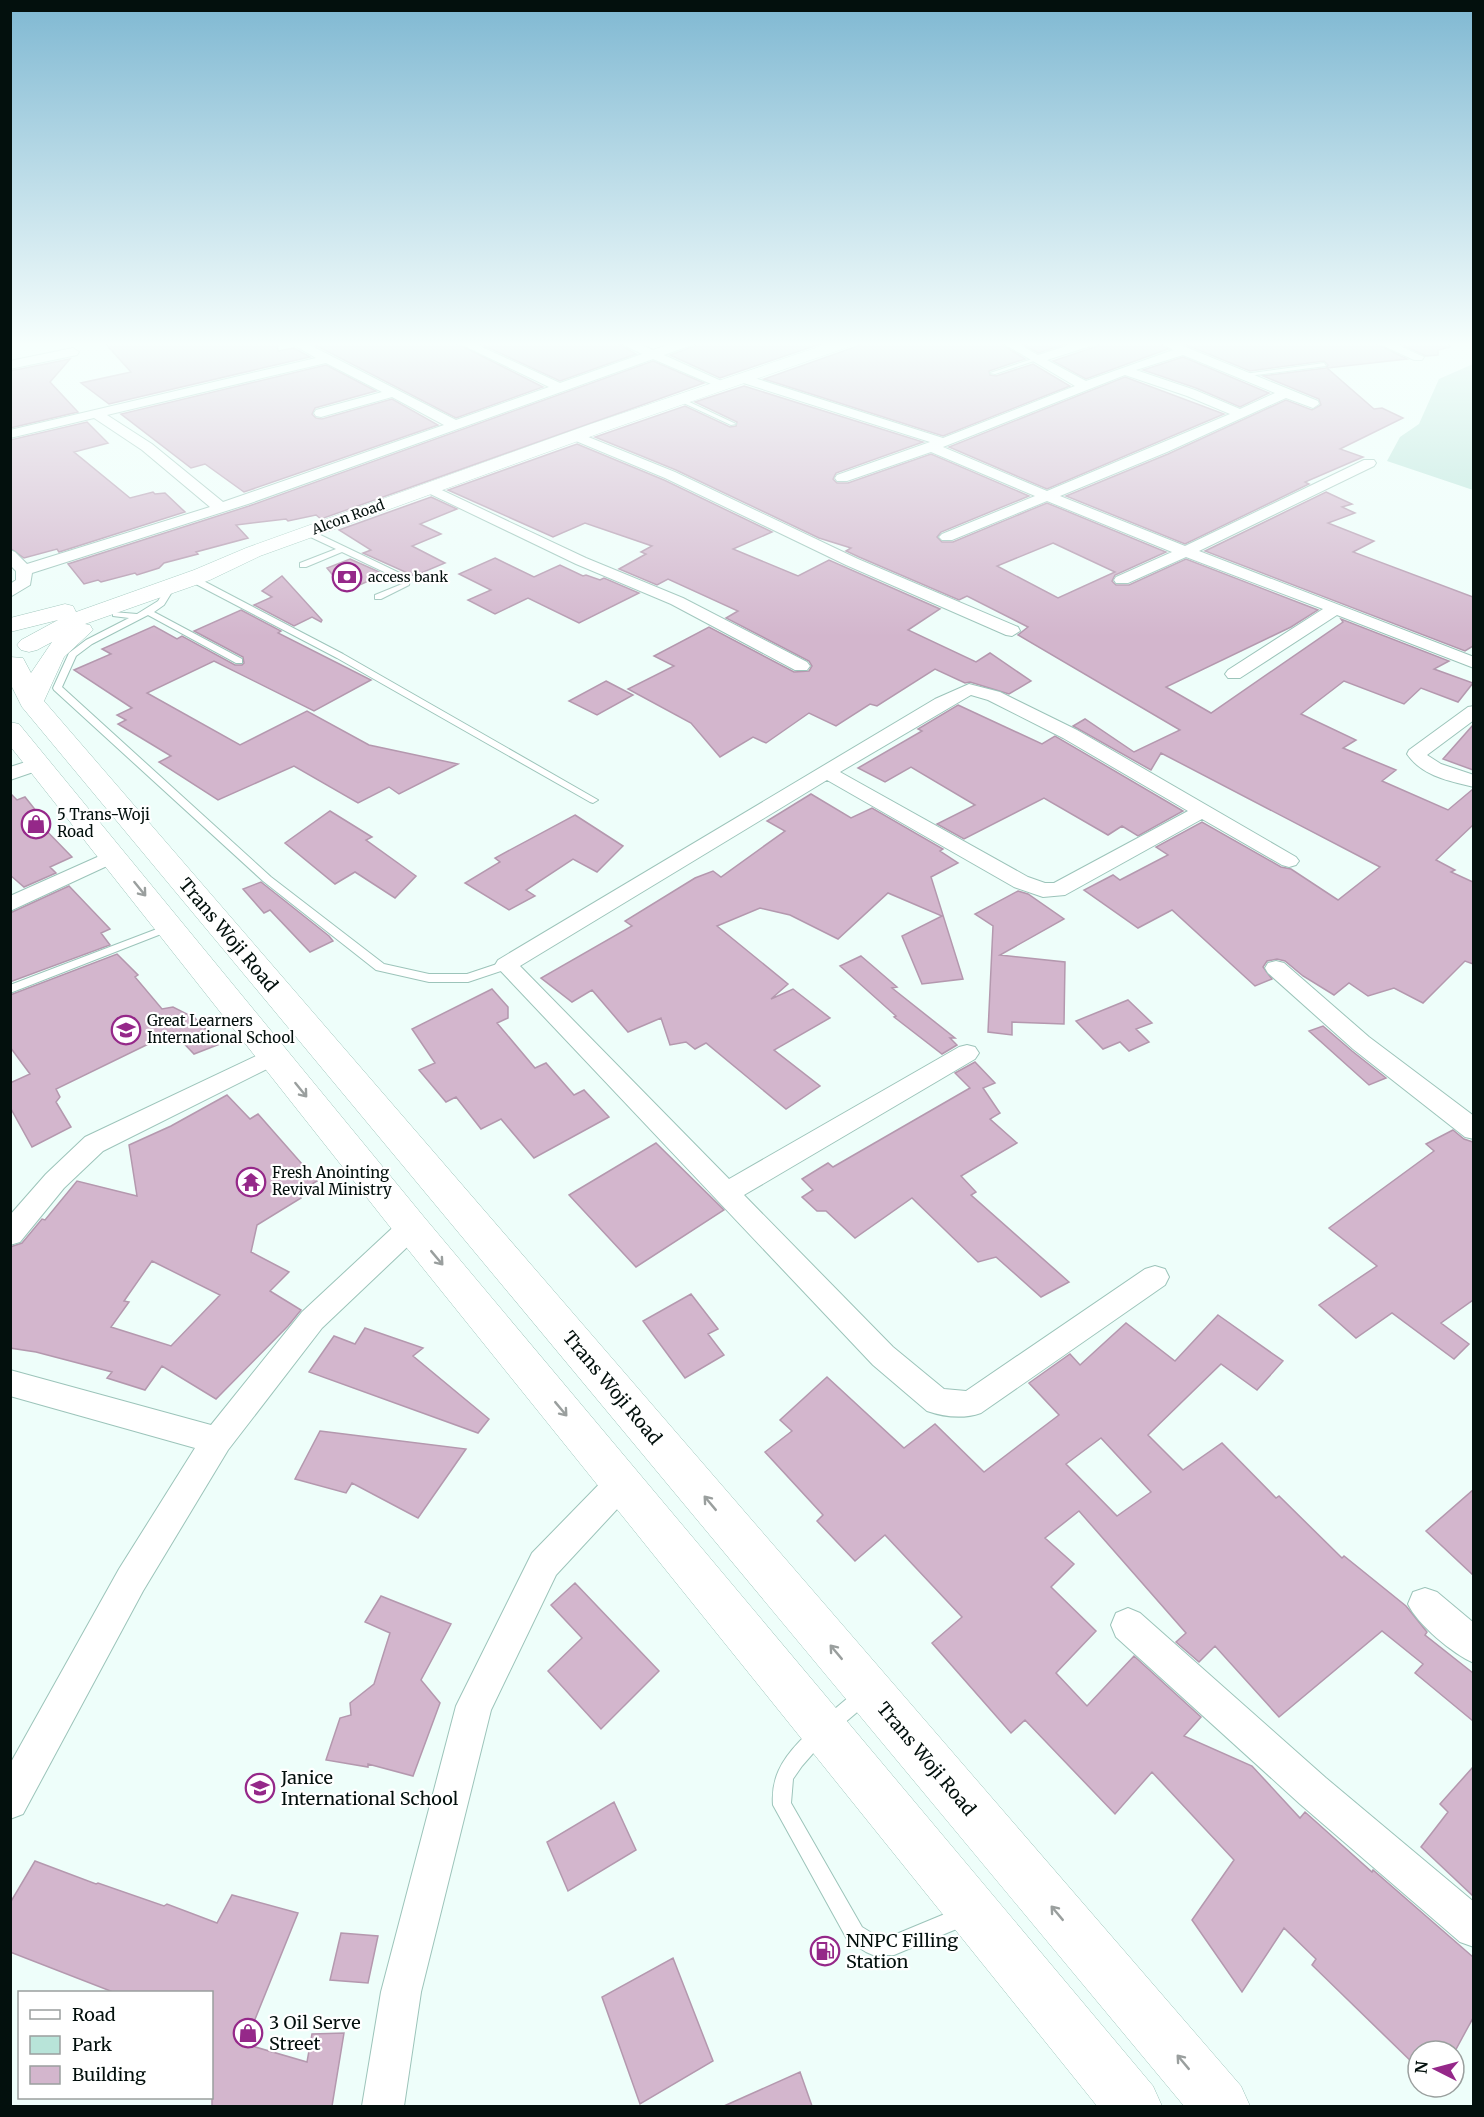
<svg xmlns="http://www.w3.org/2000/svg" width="1484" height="2117" viewBox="0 0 1484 2117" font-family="Merriweather,serif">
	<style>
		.green { fill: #b8e4d9 }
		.building { fill: #d3b6cd; stroke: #b498ae; stroke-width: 1.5; fill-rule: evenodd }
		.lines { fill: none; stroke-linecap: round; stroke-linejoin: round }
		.service-casing { stroke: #9cc4ba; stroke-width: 2 }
		.minor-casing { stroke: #9cc4ba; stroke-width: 2 }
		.secondary-casing { stroke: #9cc4ba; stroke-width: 1 }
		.service { fill: #fff; fill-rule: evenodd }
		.minor { fill: #fff; fill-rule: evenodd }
		.secondary { fill: #fff; fill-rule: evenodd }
		.oneway { stroke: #9a9f9e }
		.labels { text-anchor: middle; stroke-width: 4.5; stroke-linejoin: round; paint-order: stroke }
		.far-street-label { font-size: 14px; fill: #03100d; stroke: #fff }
		.far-poi-label { font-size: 14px; fill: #03100d; stroke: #fff; text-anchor: start }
		.poi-label { font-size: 15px; fill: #03100d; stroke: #fff; text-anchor: start }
		.near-street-label { font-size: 18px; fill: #03100d; stroke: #fff }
		.near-poi-label { font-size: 18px; fill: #03100d; stroke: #fff; text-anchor: start }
	</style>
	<rect width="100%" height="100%" fill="#eefefa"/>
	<!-- green -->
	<path class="green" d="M1473 364V490L1387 461 1400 437 1419 424 1439 379Z"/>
	<!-- building -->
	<path class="building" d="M103 341H277L278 351 294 348 310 357 109 404 81 383 131 372Z
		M333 341H452L543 387 456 418 313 344Z
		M474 341H614L636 354 560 381Z
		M698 341H829L720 378 670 355 695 346Z
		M861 341H997L1025 359 989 371 990 375 996 376 1033 364 1070 386 943 436 764 379 858 346Z
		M1017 341 1027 344 1043 341H1075L1038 353Z
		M1101 341H1165L1161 345 1168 349 1086 379 1053 361 1098 346Z
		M1177 341H1371L1407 359 1327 368 1374 409 1382 408 1403 418 1340 449 1363 457 1305 482 1309 484 1185 544 1066 496 1168 454 1286 400 1312 410 1321 405 1319 399 1263 376 1326 368 1328 365 1324 361 1250 371Z
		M1394 341H1449L1450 347 1438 350V355L1426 356Z
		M1183 357 1269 393 1240 407 1196 388 1143 370Z
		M70 359 50 382 78 412 10 428V371Z
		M653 361 704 383 321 519 316 515 288 521 286 519 236 525 248 538 196 552 198 554 164 563 159 568 137 575 135 573 101 582 98 580 84 584 68 564 249 506Z
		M326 365 376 391 315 408 312 414 316 418 322 419 392 399 438 425 244 492 205 464 191 468 121 414Z
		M1125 377 1224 414 1047 489 949 447Z
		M744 386 923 442 836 473 833 479 837 483H848L931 454 1029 496 941 532 937 537 942 542H953L1047 503 1166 552 1115 575 1112 581 1116 585H1129L1186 559 1318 610 1291 627 1166 687 1211 713 1343 622 1341 619 1449 661 1434 669 1473 683 1458 702 1421 688 1404 704 1344 681 1301 714 1356 740 1343 748 1396 770 1382 781 1448 810 1473 789V825L1436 860 1455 870 1451 872 1473 882V964L1465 961 1423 1003 1394 988 1368 996 1349 983 1334 995 1303 976 1285 961 1277 959 1267 961 1263 967 1272 979 1255 986 1172 910 1138 928 1084 890 1113 875 1120 880 1168 855 1156 847 1202 822 1281 867 1291 869 1338 900 1380 867 1161 753 1151 770 1073 726 1085 719 1134 752 1180 730 1018 635 1028 627 967 596 959 600 859 557 846 551 851 548 819 538 676 470 595 437 685 406 730 427 736 426 737 422 695 402ZM1053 543 1115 572 1058 598 997 566Z
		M87 422 108 443 74 452 130 498 153 492 155 494 165 493 185 512 59 552 57 549 24 558 10 548V440Z
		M577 444 664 480 772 532 733 549 798 576 829 560 940 609 908 630 976 662 990 653 1031 681 1009 694 970 682 965 683 935 669 877 706 870 704 836 726 809 713 766 743 753 737 720 757 691 723 628 689 674 666 654 656 709 627 794 672 809 671 812 666 809 661 726 618 738 611 668 579 657 585 619 569 646 554 641 552 652 546 585 523 553 537 448 490Z
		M1326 492 1352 504 1342 507 1355 513 1328 523 1374 541 1353 552 1473 597V646L1465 651 1205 551Z
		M431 497 457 509 420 524 441 534 412 546 445 563 414 576 363 553 371 550 339 530Z
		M495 558 534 577 560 565 583 576 586 575 600 580 604 578 639 593 579 623 528 598 495 614 468 600 491 590 459 574Z
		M350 559 384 574 346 591 327 568Z
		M282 576 322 620 321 622 312 617 294 626 254 605 272 597 262 591Z
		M241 610 281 631 278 633 371 680 314 711 214 661 147 693 240 745 307 711 369 745 458 764 399 794 389 787 358 803 294 766 218 800 159 762 171 756 118 724 126 720 117 715 132 708 74 670 111 654 102 649 154 626 177 639 182 636 235 665H242L244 663 243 657 194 631Z
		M606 681 633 695 597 715 569 701Z
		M958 705 1042 744 1055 736 1183 811 1138 836 1122 826 1108 835 1044 798 964 839 937 824 975 805 911 767 885 782 858 768 922 731 918 729Z
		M1473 725V770L1443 759Z
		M10 793 17 800 25 797 41 817 36 820 72 857 50 867 56 873 24 887 10 875Z
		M811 794 851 818 872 808 943 849 940 851 958 863 931 877 963 979 922 984 902 936 942 916 888 893 838 939 790 915 760 908 717 926 788 984 771 999 793 989 830 1018 774 1050 820 1086 786 1109 706 1043 695 1049 686 1042 670 1045 661 1018 628 1032 592 990 572 1002 541 978 632 926 625 921 695 878 713 871 721 877 785 831 767 821Z
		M330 811 372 837 366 840 416 876 395 898 355 872 335 884 285 843Z
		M575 815 623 846 597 872 573 859 526 890 535 896 509 910 465 883 500 862 495 858Z
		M261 882 329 936 333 941 310 952 270 910 264 913 243 889Z
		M69 886 110 929 101 933 110 945 10 982V913Z
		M1018 891 1028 894 1064 919 1000 955 1065 962 1064 1024 1012 1022V1035L988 1032 993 926 975 914Z
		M117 954 138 975 135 977 162 1009 173 1007 195 1018 220 1044 194 1054 173 1032 56 1089 60 1097 56 1102 71 1127 32 1147 10 1107V1083L30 1074 10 1047V995Z
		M861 956 897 987 892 988 955 1038H950L957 1045 942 1054 894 1017 896 1016 840 966Z
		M492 989 508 1007V1018L497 1023 535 1068 546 1063 574 1095 584 1090 609 1117 534 1158 501 1119 481 1129 456 1097 446 1102 419 1070 435 1063 412 1029Z
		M1128 1000 1152 1023 1136 1029 1149 1042 1129 1051 1120 1042 1103 1049 1076 1021Z
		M1323 1026 1352 1051 1386 1078 1369 1085 1309 1031Z
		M975 1062 995 1083 983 1088 1000 1113 990 1119 1017 1143 961 1176 976 1192 971 1195 1069 1282 1041 1297 996 1257 978 1262 912 1198 855 1238 826 1211H817L802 1197 813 1190 802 1179 828 1163 833 1167 970 1088 955 1073Z
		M227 1095 250 1119 258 1114 317 1181 297 1193 301 1198 257 1225 251 1252 289 1272 270 1291 301 1310 288 1326 216 1399 162 1366 145 1390 107 1378 112 1372 36 1352 10 1348V1247L22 1243 42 1219 45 1220 77 1181 137 1196 129 1145 171 1126ZM152 1261 220 1295 171 1346 111 1327 129 1302 124 1301Z
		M1453 1130 1464 1139 1473 1142V1300L1441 1323 1469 1344 1454 1359 1392 1313 1356 1338 1319 1305 1377 1266 1329 1228 1434 1151 1426 1144Z
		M656 1143 724 1210 636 1267 569 1195Z
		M691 1294 718 1329 708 1334 724 1355 685 1378 643 1321Z
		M1218 1315 1283 1361 1257 1390 1221 1364 1148 1435 1183 1470 1222 1443 1276 1498 1279 1496 1342 1558 1344 1556 1406 1606 1427 1632 1425 1635 1473 1673V1721L1415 1673 1423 1664 1382 1631 1279 1717 1215 1646 1199 1662 1176 1642 1186 1633 1079 1511 1045 1538 1074 1564 1051 1587 1096 1631 1056 1673 1087 1706 1134 1656 1201 1717 1184 1736 1252 1766 1300 1818 1305 1812 1372 1872 1373 1870 1473 1957V2018L1454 2053 1418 2051V2068L1312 1965 1316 1959 1284 1928 1242 1992 1192 1920 1234 1860 1152 1772 1115 1814 1025 1720 1011 1733 932 1643 962 1617 885 1535 855 1561 817 1521 823 1515 765 1452 792 1431 780 1420 827 1377 904 1448 935 1424 984 1472 1059 1415 1029 1383 1070 1354 1080 1365 1126 1323 1175 1361ZM1101 1438 1151 1492 1117 1516 1066 1464Z
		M365 1328 423 1348 413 1356 489 1419 478 1433 309 1372 334 1336 355 1344Z
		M320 1431 466 1449 418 1518 352 1483 346 1493 295 1479Z
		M1473 1490V1575L1426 1531Z
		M575 1583 659 1671 601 1729 548 1671 582 1638 551 1605Z
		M381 1596 451 1624 421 1680 440 1703 413 1776 368 1764V1767L326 1760 340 1718 351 1715 350 1703 374 1684 390 1633 365 1622Z
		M1473 1767V1896L1421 1847 1448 1812 1440 1804Z
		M614 1802 636 1850 568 1891 547 1842Z
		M35 1861 96 1884 98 1883 164 1906 167 1904 217 1923 232 1895 298 1913 245 2044 307 2062 312 2034 344 2033 332 2106H212V1992H113L10 1952V1903Z
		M341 1933 378 1936 368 1983 330 1980Z
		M673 1958 713 2061 640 2104 602 1997Z
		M800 2072 812 2106H724Z"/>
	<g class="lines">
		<!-- service casing -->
		<g class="service-casing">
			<path id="service" d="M1035 358 1040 359 995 374 990 373Z
				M1324 363 1326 366 1240 377 1237 375Z
				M677 398H681L736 424 731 425 677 400Z
				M304 530H310L410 578 409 585 381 599H375V595L402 584 403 581 342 552 306 567H300V563L336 549 304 534Z
				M190 577H196L343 654 598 800 593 803 590 802 337 658 190 581Z
				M168 585 175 587 164 605 154 612 242 659V663H236L148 615 92 644 76 656 62 687 271 877 384 964 429 974H467L506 961 512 965 510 968 468 982H429L376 970 263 881 54 690 53 688 69 653 86 640 129 618 113 616V612L137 614 158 601Z
				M170 924 175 927 174 929 10 993V985Z
				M862 1688 868 1691 871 1697 868 1703 836 1730 830 1733 824 1730 821 1724 824 1718 856 1691Z
				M817 1727 823 1730 826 1736 823 1742 802 1766 793 1779 791 1803 862 1927 875 1935H894L964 1906 971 1909 974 1916 971 1923 894 1955H873L866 1952 848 1941 773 1805C771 1779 781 1761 799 1742 805 1736 809 1730 817 1727Z"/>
		</g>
		<!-- minor casing -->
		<g class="minor-casing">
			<path id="minor" d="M287 341H302L456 420 549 387 454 341H469L560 383 642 354 616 341H632L653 350 679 341H696L694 344 664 355 728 384 726 387H718L653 359 248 504 32 573 30 585 10 597V584L16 580V571L10 565V550L15 552 27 564 210 507 142 450 94 418 10 438V430L316 358ZM326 363 382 392 316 410 314 413 316 416 321 417 392 397 444 425 223 502 152 444 107 415Z
				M999 341H1013L1038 355 1082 341H1099L1097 344 1047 360 1086 381 1173 350 1163 344 1171 341 1318 401 1319 404 1313 408 1286 398 1167 452 1060 496 1185 546 1364 460H1374L1376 463 1374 466 1199 551 1474 657V668L1337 615 1240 678H1228L1225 674 1228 670 1323 609 1186 557 1128 583H1116L1114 580 1116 577 1172 552 1047 501 952 540H942L939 537 942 534 1035 496 931 452 847 481H837L835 478 837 475 930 442 737 381 735 378 741 374 745 375 943 438 1075 386ZM1183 355 1275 393 1240 409 1195 390 1136 370ZM1125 375 1187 396 1230 414 1047 491 943 447Z
				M1373 341H1389L1424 357 1422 360H1414Z
				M73 348 79 352 77 355 10 369V361Z
				M576 432 675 472 858 559 1018 627 1020 631 1012 636 1006 635 846 565 665 478 571 439 569 436Z
				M429 484 586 558 683 598 807 662 810 666 807 670H795L671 604 576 564 424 491 422 488Z
				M969 684 1000 692 1077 730 1296 857 1299 861 1296 865 1289 867 1282 865 1202 819 1065 895 1043 897 1014 887 827 780 520 966 729 1179 959 1047 967 1045 975 1047 979 1053 975 1059 744 1195 893 1347 944 1389 966 1391 1145 1269 1155 1266 1165 1269 1169 1277 1165 1285 981 1413C964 1419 944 1417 927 1411L873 1365 495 965 498 960 935 699ZM971 695 988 700 1063 738 1188 811 1054 883H1045L1028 877 840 772Z
				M1474 706V720L1427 755 1441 764 1474 775V787C1449 781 1422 776 1407 754L1409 750 1468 707Z
				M38 758 45 760 47 764 45 768 10 780V767Z
				M113 850 120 852 123 856 120 860 10 911V896Z
				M1276 961 1284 963 1369 1037 1474 1116V1139L1465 1137 1353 1049 1268 973 1265 968 1268 963Z
				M273 1048 281 1050 285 1056 281 1062 103 1151 64 1188 20 1242 10 1245V1215L46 1174 85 1137Z
				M411 1216 420 1219 424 1227 420 1235 322 1328 228 1450 143 1591 23 1814 10 1819V1764L119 1569 195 1448 10 1396V1370L211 1425 302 1312 402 1219Z
				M622 1468 633 1472 638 1482 633 1492 556 1575 491 1710 421 1992 404 2106H362L381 1992 456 1706 532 1553 611 1472Z
				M1425 1588 1437 1592 1474 1623V1663C1453 1654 1417 1624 1408 1604L1413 1592Z
				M1128 1608 1140 1613 1326 1778 1474 1902V1947L1460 1942 1300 1804 1116 1637 1111 1625 1116 1613Z"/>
		</g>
		<!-- secondary casing -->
		<g class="secondary-casing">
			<path id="secondary" d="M836 341H859L857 344 603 432 260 556 210 580 85 624 90 625 93 630 64 657 44 701 1241 2086 1250 2106H1184L22 707 10 683V657L23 658 31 673 52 642 37 650 29 652 21 650 17 645 21 640 58 620 10 632V618L65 604 73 606 76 612 194 570 246 548 591 424Z
				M10 722 19 724 424 1217 1153 2086 1162 2106H1097L398 1237 10 746Z"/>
		</g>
		<!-- service -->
		<use href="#service" class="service"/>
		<!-- minor -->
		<use href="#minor" class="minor"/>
		<!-- secondary -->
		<use href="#secondary" class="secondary"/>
	</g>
	<!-- one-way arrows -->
	<defs><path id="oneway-shaft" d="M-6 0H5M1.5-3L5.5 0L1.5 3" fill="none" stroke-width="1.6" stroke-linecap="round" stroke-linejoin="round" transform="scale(1.5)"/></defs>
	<g class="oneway">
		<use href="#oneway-shaft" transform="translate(140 889) rotate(51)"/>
		<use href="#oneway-shaft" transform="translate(301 1090) rotate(51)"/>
		<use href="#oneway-shaft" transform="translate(437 1258) rotate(50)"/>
		<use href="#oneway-shaft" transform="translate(561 1409) rotate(50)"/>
		<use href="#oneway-shaft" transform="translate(710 1503) rotate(-130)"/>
		<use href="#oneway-shaft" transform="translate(836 1652) rotate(-130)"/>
		<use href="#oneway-shaft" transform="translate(1057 1913) rotate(-130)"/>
		<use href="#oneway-shaft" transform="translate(1183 2062) rotate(-130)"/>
	</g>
	<!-- sky -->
	<linearGradient id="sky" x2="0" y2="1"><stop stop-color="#7fb8d2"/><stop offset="0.54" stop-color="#f7fffd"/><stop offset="1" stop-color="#f7fffd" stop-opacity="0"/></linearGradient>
	<rect width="1484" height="637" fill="url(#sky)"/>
	<!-- icons -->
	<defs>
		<g id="bank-ring" transform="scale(1.5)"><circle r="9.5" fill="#fff" stroke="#952889" stroke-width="1.5"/><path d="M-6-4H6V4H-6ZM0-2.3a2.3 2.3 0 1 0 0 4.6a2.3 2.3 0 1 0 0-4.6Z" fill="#952889"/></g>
		<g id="shop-ring" transform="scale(1.5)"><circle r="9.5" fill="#fff" stroke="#952889" stroke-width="1.5"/><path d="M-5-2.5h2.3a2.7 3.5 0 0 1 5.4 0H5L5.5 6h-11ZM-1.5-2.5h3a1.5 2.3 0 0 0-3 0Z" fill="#952889"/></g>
		<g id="school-ring" transform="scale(1.5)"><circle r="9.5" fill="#fff" stroke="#952889" stroke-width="1.5"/><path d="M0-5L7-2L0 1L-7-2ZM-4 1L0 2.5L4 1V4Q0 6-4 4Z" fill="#952889"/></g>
		<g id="temple-ring" transform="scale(1.5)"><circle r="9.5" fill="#fff" stroke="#952889" stroke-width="1.5"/><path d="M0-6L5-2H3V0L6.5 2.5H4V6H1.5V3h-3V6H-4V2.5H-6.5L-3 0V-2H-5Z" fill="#952889"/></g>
		<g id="fuel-ring" transform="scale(1.5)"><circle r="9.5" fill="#fff" stroke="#952889" stroke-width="1.5"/><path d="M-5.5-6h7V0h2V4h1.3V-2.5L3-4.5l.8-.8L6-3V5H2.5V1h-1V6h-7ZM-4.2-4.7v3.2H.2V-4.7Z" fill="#952889"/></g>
	</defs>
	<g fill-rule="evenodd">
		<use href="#bank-ring" x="347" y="577"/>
		<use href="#shop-ring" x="36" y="824"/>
		<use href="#school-ring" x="126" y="1030"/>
		<use href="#temple-ring" x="251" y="1182"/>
		<use href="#school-ring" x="260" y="1788"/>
		<use href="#fuel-ring" x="825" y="1951"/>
		<use href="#shop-ring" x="248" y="2033"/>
	</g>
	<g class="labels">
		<!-- far-street labels -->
		<g class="far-street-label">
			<text transform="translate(348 517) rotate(-20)" y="5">Alcon Road</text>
		</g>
		<!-- far-poi labels -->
		<g class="far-poi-label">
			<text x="368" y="582">access bank</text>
		</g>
		<!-- poi labels -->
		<g class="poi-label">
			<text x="57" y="820">5 Trans-Woji<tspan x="57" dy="17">Road</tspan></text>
			<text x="147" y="1026">Great Learners<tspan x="147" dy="17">International School</tspan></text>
			<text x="272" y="1178">Fresh Anointing<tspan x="272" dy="17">Revival Ministry</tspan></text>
		</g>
		<!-- near-street labels -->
		<g class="near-street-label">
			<text transform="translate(228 935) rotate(50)" y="6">Trans Woji Road</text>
			<text transform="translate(612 1388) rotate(50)" y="6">Trans Woji Road</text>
			<text transform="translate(926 1759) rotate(50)" y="6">Trans Woji Road</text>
		</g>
		<!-- near-poi labels -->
		<g class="near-poi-label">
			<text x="281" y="1784">Janice<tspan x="281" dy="21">International School</tspan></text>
			<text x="846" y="1947">NNPC Filling<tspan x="846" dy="21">Station</tspan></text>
			<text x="269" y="2029">3 Oil Serve<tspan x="269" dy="21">Street</tspan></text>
		</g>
	</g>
	<!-- border -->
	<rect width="1484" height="2117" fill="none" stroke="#03100d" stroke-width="24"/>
	<!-- legend -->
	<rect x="18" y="1991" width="195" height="108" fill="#ffffff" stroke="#9a9f9e" stroke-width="1.5"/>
	<rect x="30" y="2010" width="30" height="9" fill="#ffffff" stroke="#9a9f9e" stroke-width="1.5"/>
	<text x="72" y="2021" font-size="18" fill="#03100d">Road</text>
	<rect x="30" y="2036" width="30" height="18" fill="#b8e4d9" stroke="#9a9f9e" stroke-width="1.5"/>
	<text x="72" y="2051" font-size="18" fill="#03100d">Park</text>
	<rect x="30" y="2066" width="30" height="18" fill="#d3b6cd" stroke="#9a9f9e" stroke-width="1.5"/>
	<text x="72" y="2081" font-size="18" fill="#03100d">Building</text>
	<!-- north arrow -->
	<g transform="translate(1436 2069) rotate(276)"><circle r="28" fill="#ffffff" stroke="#9a9f9e" stroke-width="1.5"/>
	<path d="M0-4.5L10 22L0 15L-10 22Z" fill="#952889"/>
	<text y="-9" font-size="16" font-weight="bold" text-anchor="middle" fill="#03100d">N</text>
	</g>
</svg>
